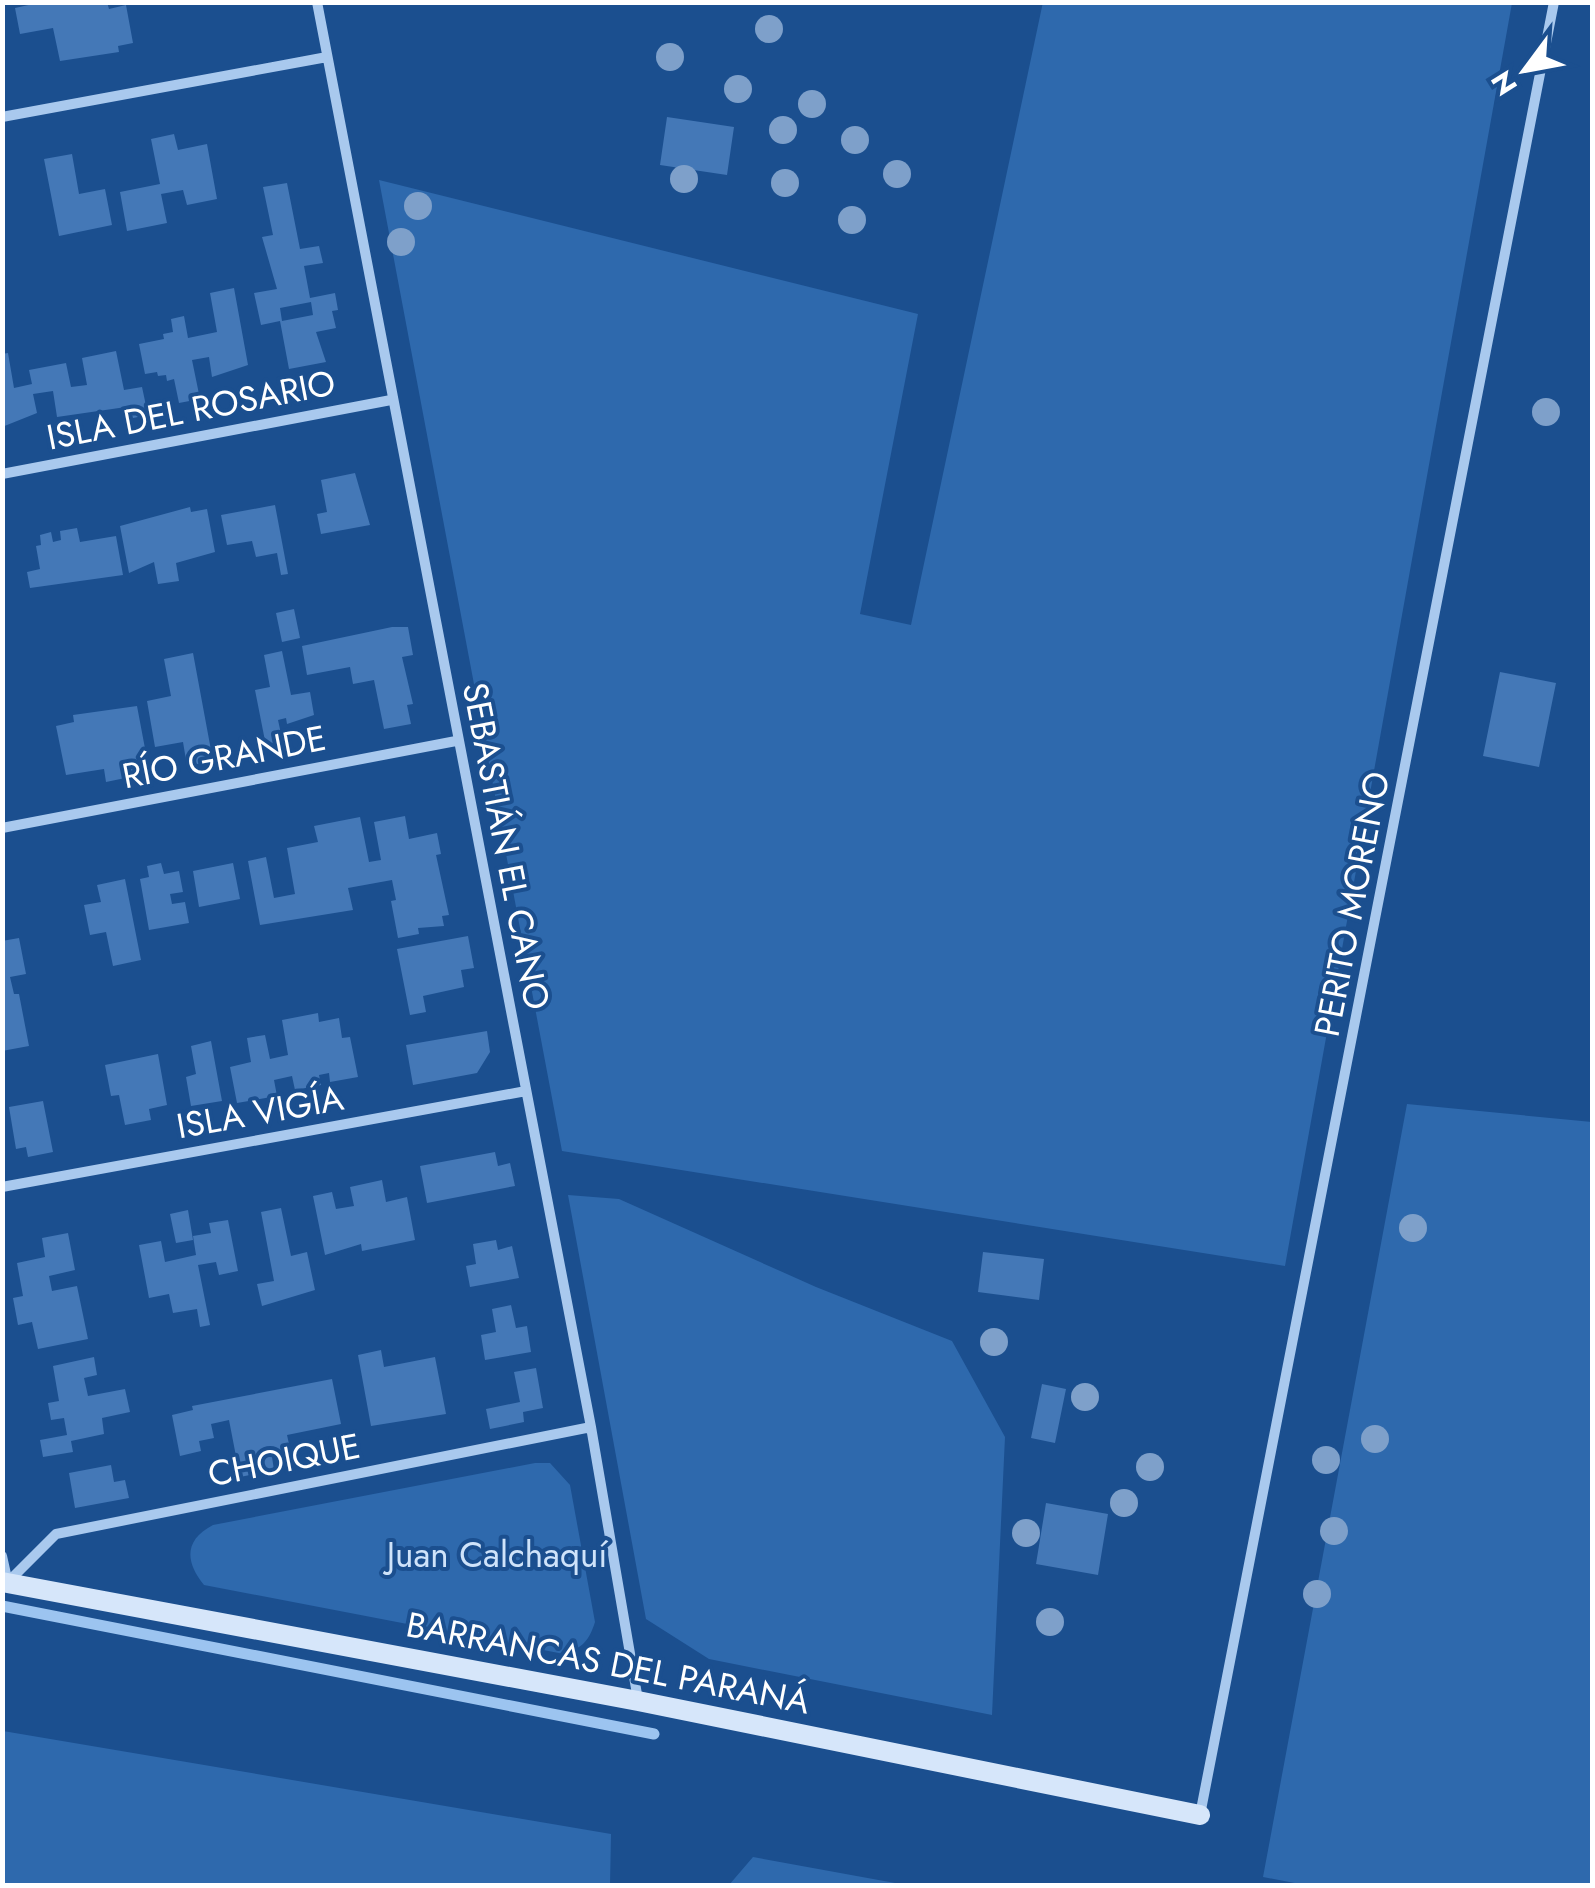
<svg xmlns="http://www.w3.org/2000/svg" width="1595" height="1888" viewBox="0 0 1595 1888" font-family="Jost,sans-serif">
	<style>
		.green { fill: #2e69ad }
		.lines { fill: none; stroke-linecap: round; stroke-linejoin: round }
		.stream { stroke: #9cc4f0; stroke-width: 11 }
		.building { fill: #4478b7; fill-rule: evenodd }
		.street { stroke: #a9c9ee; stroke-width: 10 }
		.secondary { stroke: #d6e6fa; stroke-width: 20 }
		.tree { fill: #7ea0ca }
		.labels { text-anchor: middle; stroke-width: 8; stroke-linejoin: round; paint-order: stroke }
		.street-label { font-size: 35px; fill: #fff; stroke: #1b4f8f }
		.park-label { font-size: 35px; fill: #cfe3fa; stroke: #1b4f8f }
	</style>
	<rect width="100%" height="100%" fill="#1b4f8f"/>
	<!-- green -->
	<path class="green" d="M1043 2 1512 3 1285 1266 562 1151 379 180 918 314 860 614 911 625Z
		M1407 1104 1592 1122V1885L1310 1886 1263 1877Z
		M568 1195 619 1199 816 1287 952 1341 1005 1437 992 1715 709 1659 646 1619Z
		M535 1463H550L570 1485 595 1622C589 1641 582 1648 564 1654L204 1585C185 1562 184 1540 213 1525Z
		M3 1731 611 1834 610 1885H3Z
		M753 1857 906 1885H729Z"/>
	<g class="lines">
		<!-- stream -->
		<path class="stream" d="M2 1606 654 1734"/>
	</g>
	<!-- building -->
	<path class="building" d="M42 2H107L109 9 126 5 133 43 118 46 119 52 60 61 53 28 20 34 15 8Z
		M667 117 734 127 727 175 660 165Z
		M174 134 178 150 207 144 217 199 187 205 183 190 161 194 167 223 127 231 120 192 160 184 151 139Z
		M72 154 79 194 105 189 112 225 59 236 44 159Z
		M287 183 300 249 319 246 323 263 304 266 310 298 335 293 338 310 332 311 336 328 316 332 326 362 289 369 280 321 261 325 254 293 277 289 262 237 273 235 263 187ZM311 302 313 315 282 321 280 308Z
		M234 288 248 365 212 377 209 357 192 360 200 399 179 403 174 379 167 381 166 375 158 376 157 372 145 374 139 344 164 339 163 334 173 332 171 319 184 316 188 338 217 332 210 293Z
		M116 351 124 390 142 387 148 415 128 419 126 407 57 417 53 391 33 394 37 413 2 427V354L8 353 14 388 32 384 29 370 66 363 71 387 87 385 82 358Z
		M355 473 370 525 321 534 317 514 327 512 321 480Z
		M275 505 288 574 281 575 277 553 256 557 252 541 227 545 221 515Z
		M190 507 191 512 207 509 215 552 176 563 179 581 158 584 154 562 129 573 120 526Z
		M77 528 80 542 116 536 123 575 30 588 27 572 40 569 36 546 41 545 40 535 51 532 53 542 61 540 60 531Z
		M294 609 300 638 282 642 276 613Z
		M392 627H408L413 655 402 657 413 704 407 705 411 724 384 729 374 680 353 684 350 667 307 675 302 646Z
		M282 651 291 695 310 692 314 715 287 724 286 718 278 720 284 748 267 751 255 690 270 687 264 655Z
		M193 653 213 761 187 766 183 742 155 747 147 701 171 696 164 659Z
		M1500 672 1556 683 1539 767 1483 756Z
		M137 706 147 759 133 762 135 776 106 782 104 769 66 775 56 726 74 722 73 715Z
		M405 816 409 839 437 833 441 854 436 855 449 915 442 916 444 926 418 928 419 934 398 938 391 901 396 900 392 880 348 888 353 910 260 925 248 861 266 857 274 898 295 894 287 848 318 842 314 826 360 817 369 862 381 860 374 822Z
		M161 863 164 874 179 871 183 892 170 894 172 904 185 902 189 923 149 930 140 879 149 877 147 866Z
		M233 863 240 899 199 907 193 871Z
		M125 879 141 960 113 966 106 932 90 935 84 905 101 902 97 885Z
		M468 936 474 968 461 970 464 987 423 996 426 1012 410 1015 397 949Z
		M19 938 26 974 10 977 14 994H19L29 1046 2 1051V941Z
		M318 1013 319 1022 339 1018 342 1038 350 1037 358 1077 330 1082 329 1073 319 1075 321 1085 295 1090 292 1076 274 1080 277 1096 237 1103 230 1067 251 1062 247 1038 265 1035 270 1059 288 1055 282 1020Z
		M487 1031 490 1052 477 1073 413 1085 406 1045Z
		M211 1041 222 1101 191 1106 186 1077 196 1074 191 1046Z
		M158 1054 167 1105 149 1109 151 1120 125 1125 119 1095 111 1096 105 1065Z
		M43 1101 53 1152 28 1157 26 1147 16 1149 9 1107Z
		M495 1152 498 1166 510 1163 515 1186 427 1203 420 1166Z
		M382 1180 386 1202 407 1197 415 1240 362 1251 361 1244 325 1255 313 1196 332 1192 336 1209 354 1206 350 1187Z
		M281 1208 291 1256 307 1252 315 1290 262 1306 257 1284 274 1281 261 1212Z
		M188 1210 193 1240 176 1243 170 1214Z
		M228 1220 238 1271 219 1275 216 1262 198 1265 210 1325 200 1327 197 1309 173 1313 169 1294 149 1298 139 1245 161 1241 165 1262 196 1255 193 1236 211 1233 209 1223Z
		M68 1233 75 1270 49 1276 52 1291 77 1286 88 1339 38 1349 32 1322 18 1325 13 1298 23 1296 17 1263 45 1257 42 1238Z
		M496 1240 498 1250 512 1246 519 1278 470 1287 466 1266 476 1264 473 1244Z
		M983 1252 1044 1259 1039 1300 978 1292Z
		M511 1305 516 1328 527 1326 531 1352 485 1360 481 1335 496 1332 492 1309Z
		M381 1350 384 1367 435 1357 446 1414 371 1426 358 1355Z
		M94 1357 97 1375 84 1378 88 1396 125 1389 130 1412 102 1418 104 1434 71 1441 73 1452 43 1457 40 1440 67 1435 64 1418 51 1420 48 1403 59 1401 53 1366Z
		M536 1368 543 1408 523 1412 524 1422 490 1429 486 1409 520 1402 514 1372Z
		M332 1379 341 1424 287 1435 291 1453 272 1457 274 1470 240 1477 229 1420 211 1424 214 1438 199 1441 201 1451 180 1456 172 1415 193 1410 192 1406Z
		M1042 1384 1066 1389 1055 1443 1031 1438Z
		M111 1465 114 1482 125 1480 129 1498 75 1508 69 1473Z
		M1046 1503 1108 1514 1098 1575 1036 1564Z"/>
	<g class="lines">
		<!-- street -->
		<path class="street" d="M317 2 591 1427 638 1700
			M2 117 327 57
			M2 474 391 400
			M2 828 456 741
			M2 1187 526 1091
			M2 1556 8 1583
			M8 1582 56 1534 591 1427
			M1200 1815 1554 2"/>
		<!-- secondary -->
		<path class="secondary" d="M2 1582 638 1701 1200 1815"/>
	</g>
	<!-- trees -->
	<g class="tree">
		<circle cx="769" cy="29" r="14"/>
		<circle cx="670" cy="57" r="14"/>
		<circle cx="738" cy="89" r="14"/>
		<circle cx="812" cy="104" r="14"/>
		<circle cx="783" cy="130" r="14"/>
		<circle cx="855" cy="140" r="14"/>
		<circle cx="897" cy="174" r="14"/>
		<circle cx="684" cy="179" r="14"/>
		<circle cx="785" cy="183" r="14"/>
		<circle cx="418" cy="206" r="14"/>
		<circle cx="852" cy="220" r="14"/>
		<circle cx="401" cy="242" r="14"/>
		<circle cx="1546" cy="412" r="14"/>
		<circle cx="1413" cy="1228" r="14"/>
		<circle cx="994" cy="1342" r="14"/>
		<circle cx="1085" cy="1397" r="14"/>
		<circle cx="1375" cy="1439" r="14"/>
		<circle cx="1326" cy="1460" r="14"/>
		<circle cx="1150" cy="1467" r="14"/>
		<circle cx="1124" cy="1503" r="14"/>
		<circle cx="1334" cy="1531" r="14"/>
		<circle cx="1026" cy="1533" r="14"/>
		<circle cx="1317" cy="1594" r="14"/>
		<circle cx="1050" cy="1622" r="14"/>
	</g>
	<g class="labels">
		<!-- street labels -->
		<g class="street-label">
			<text transform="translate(191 410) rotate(-11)" y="12">ISLA DEL ROSARIO</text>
			<text transform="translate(224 757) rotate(-11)" y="12">RÍO GRANDE</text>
			<text transform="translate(506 846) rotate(79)" y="12">SEBASTIÁN EL CANO</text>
			<text transform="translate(1352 904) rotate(-79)" y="12">PERITO MORENO</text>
			<text transform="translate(260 1112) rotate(-10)" y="12">ISLA VIGÍA</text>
			<text transform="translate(284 1460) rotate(-11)" y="12">CHOIQUE</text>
			<text transform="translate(608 1663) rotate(11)" y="12">BARRANCAS DEL PARANÁ</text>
		</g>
		<!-- park labels -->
		<g class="park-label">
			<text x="497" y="1567">Juan Calchaquí</text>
		</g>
	</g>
	<!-- border -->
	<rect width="1595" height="1888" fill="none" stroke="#ffffff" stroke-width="10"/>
	<!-- north arrow -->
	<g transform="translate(1525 70) rotate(238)" stroke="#1b4f8f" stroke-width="8" paint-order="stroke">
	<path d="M0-8L18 38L0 25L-18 38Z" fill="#ffffff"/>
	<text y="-15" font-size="28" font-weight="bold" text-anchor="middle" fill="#ffffff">N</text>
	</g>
</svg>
